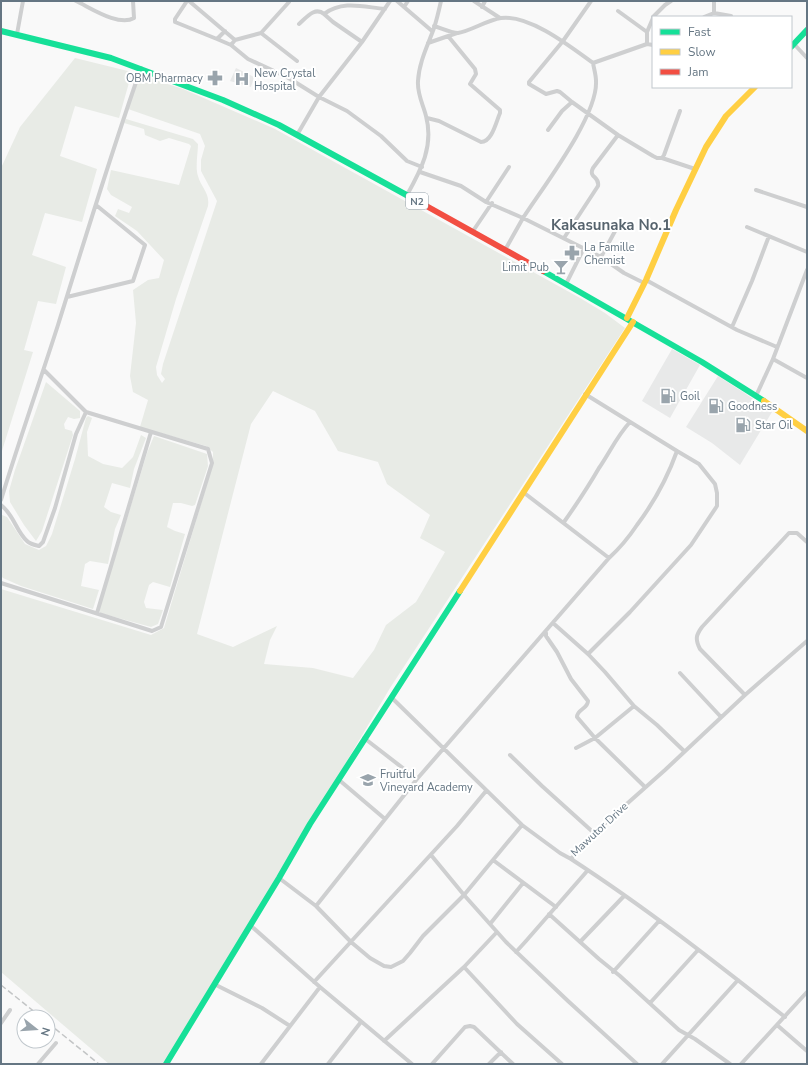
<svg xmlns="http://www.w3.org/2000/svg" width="808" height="1065" viewBox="0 0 808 1065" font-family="'Nunito Sans',sans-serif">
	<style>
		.built { fill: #e8e9e9 }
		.green { fill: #e8ebe6; fill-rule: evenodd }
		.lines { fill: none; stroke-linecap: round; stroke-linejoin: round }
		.street { stroke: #cecfd0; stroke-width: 4 }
		.fast { stroke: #16e098; stroke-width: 6 }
		.slow { stroke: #ffcf43; stroke-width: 6 }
		.jam { stroke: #f24e42; stroke-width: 6 }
		.rail { stroke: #c3c5c6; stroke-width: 1.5; stroke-dasharray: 6 3; stroke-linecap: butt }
		.labels { text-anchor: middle; stroke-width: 4; stroke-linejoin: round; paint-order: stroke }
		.shield { fill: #fff; stroke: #939fa8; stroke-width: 1 }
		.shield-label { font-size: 10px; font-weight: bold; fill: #657683 }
		.poi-label { font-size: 11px; fill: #657683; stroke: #fff; text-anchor: start }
		.street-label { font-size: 11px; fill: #657683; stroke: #fff }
		.district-label { font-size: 15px; font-weight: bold; fill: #57646e; stroke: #fff }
	</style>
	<rect width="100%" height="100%" fill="#f9f9f9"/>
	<!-- built -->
	<path class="built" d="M236 68 254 77 251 87 230 81Z
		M672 349 700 365 670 418 642 401Z
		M718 376 743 392 772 412 740 465 712 443 686 427Z"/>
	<!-- green -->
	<path class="green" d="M75 58 132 72 119 118 75 106 60 156 97 169 82 222 45 213 32 255 66 267 56 304 38 301 24 350 33 352 1 454V168L20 127Z
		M140 75 183 89 275 129 580 298 605 313 625 328 390 688 168 1064H109L1 972V589L151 635 164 628 213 464V452L206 446 140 427 148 400 133 392 130 376 136 323 133 290 148 280 159 278 164 260 137 231 115 216 118 209 129 213 132 207 111 195 107 189 111 170 179 185 191 146 189 144 169 138 160 141 145 135 144 129 124 123 126 119 193 139 198 144C198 153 195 168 198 176 201 188 210 192 208 206L176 299 156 367 157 375 162 383 165 379 161 374 163 364 217 201 201 171V160L205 146 200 134 128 109ZM273 391 315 411 338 451 378 462 387 484 430 515 420 538 445 552 416 602 386 625 374 650 353 678 313 668 264 664 270 640 277 626 233 647 197 634 251 424Z
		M46 382 80 411V418L74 419 68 417 64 424 65 429 72 431 73 435 42 531 36 541 24 525 10 502 9 491 15 470Z
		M88 416 92 418 87 432 88 456 103 464 122 468 133 457 141 435 146 438 134 469 130 488 112 483 104 507 111 512 121 515 115 529 108 564 90 561 85 564 81 586 99 590 93 609 21 586 3 578 1 576 2 515 7 517 25 544 39 550 46 546 52 534 75 459 86 418Z
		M154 436 207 454 208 466 195 505 192 506 181 503H173L167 527 175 531 185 534 170 587 153 582 149 585 144 602 146 608 163 610 158 624 151 627 100 613 99 610 147 453Z"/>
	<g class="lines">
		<!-- street -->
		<path class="street" d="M76 1C91 8 119 27 134 18L133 1
			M187 1 175 19V22L217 39 225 31
			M189 1 235 40 231 45 248 59 287 77 319 97 347 111 381 136 407 161 422 167
			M397 1 432 31
			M474 1 500 18
			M404 7 408 1
			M482 7 485 1
			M618 11 647 32
			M714 13 731 16
			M324 14 333 22 362 42
			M653 17 665 5 671 1
			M704 17 714 13V1
			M299 24C306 18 315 6 324 14 343 0 363 7 385 9
			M434 26C441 28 451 33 458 33 471 31 487 20 501 18 529 14 571 47 593 63L647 44 653 45
			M261 33 289 2
			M17 34 23 1
			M217 39 231 45
			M235 40 261 33 297 61
			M428 43 457 33
			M647 44V32L653 18
			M794 44 807 58
			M572 102 560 92 557 91 546 94 529 84V82L563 41 591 1
			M427 118 439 121 481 142C492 142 496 122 500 113V110L470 84 476 74 475 69 448 36
			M548 130 562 111 572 102 618 135 653 156 657 158H662L664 155 680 111
			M297 135 319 97 362 42 390 1
			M662 158 695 169
			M420 172 461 186 486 202 523 218C543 187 598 116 596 81 596 75 594 69 593 63
			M756 190 807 207
			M407 195C421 170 434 146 426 116 423 104 417 94 418 81 419 62 428 45 434 28 437 19 439 10 441 1
			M486 202 509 167
			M747 227 807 252
			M473 231 492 203
			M564 238 598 186C600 176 588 178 593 168L618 135
			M505 250 523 218 601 257 620 222
			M601 257 624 273 644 283
			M646 280 737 330 777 347
			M566 284 584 248
			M67 297 133 281 145 245 96 205
			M732 327 752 281 769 236
			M773 359 807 378
			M585 394 677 451C667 479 655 501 637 525 629 537 620 548 609 558
			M756 396 773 359 807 270
			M1 500C19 441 39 384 58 325 85 239 111 153 141 68
			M1 505C14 515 16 531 27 541 30 544 35 545 39 546L43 542 55 508 76 434 86 412
			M564 522C576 505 588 487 599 468 610 452 617 436 630 422
			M1 583 152 631 161 627 212 463 208 449 86 412 44 370
			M97 613 151 432
			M553 623 588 654 605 672 634 706 657 725 684 751
			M546 633V636L557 652 571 679 588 701C588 709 577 709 577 717L595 738 645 787
			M588 654 630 612 691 545 717 506V493L715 484 699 464 677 451
			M680 673 721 717
			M745 695 700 649C695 639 696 635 702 627L789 533H797L807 542
			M392 698 522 825 560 853 571 859 594 833 665 770 745 695 807 641
			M364 738 417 779
			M576 748 595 738 634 706
			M510 755 542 786 594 833
			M338 779 385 819
			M431 855 464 895 506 942 568 1001 637 1064
			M571 859C645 907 715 962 785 1017
			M493 860 556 907
			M279 878 316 906 351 942 370 958 384 966 391 967 403 961 410 953 423 936 464 895 522 825
			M316 906 417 779 609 558 523 492
			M549 914 599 959 620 976 679 1030 695 1039 730 1064
			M490 924 523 883
			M250 925 320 987 412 1064
			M580 942 624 896
			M516 952 526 941 588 870
			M464 967 517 1024 562 1064
			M613 972 659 921
			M314 982 457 826 486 791
			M214 984 262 1008 290 1026
			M650 1003 698 950
			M1 1023 10 1010
			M777 1025 807 1051
			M384 1041 464 967 497 932
			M38 1064 56 1043
			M261 1064 320 987
			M328 1064 361 1022
			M432 1064 465 1027 470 1026 474 1027 513 1064
			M489 1064 501 1052
			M662 1064 738 980
			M741 1064 807 992"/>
		<!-- fast -->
		<path class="fast" d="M1 31 111 58 223 100 279 125 421 203
			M791 47 807 30
			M543 271 702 362 764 401
			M166 1064 279 878 310 824 460 591"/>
		<!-- slow -->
		<path class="slow" d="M627 318 646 280 676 210 706 147 726 116 755 87
			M764 401 807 431
			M460 591 633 322"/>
		<!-- jam -->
		<path class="jam" d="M421 203 543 271"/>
		<!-- rail -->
		<path class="rail" d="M1 985 41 1017
			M48 1023 99 1064"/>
	</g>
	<!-- icons -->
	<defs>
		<g id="pharmacy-bare" transform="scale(1.2)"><path d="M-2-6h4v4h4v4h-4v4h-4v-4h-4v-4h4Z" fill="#99a4ac" stroke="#fff" stroke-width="2.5" paint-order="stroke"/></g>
		<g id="hospital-bare" transform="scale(1.2)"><path d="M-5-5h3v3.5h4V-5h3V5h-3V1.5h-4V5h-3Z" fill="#99a4ac" stroke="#fff" stroke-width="2.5" paint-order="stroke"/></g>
		<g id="bar-bare" transform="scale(1.2)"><path d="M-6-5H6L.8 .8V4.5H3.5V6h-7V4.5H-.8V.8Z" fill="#99a4ac" stroke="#fff" stroke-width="2.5" paint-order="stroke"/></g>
		<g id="fuel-bare" transform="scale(1.2)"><path d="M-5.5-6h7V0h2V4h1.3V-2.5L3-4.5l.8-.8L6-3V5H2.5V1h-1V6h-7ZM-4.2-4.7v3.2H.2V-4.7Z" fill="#99a4ac" stroke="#fff" stroke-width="2.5" paint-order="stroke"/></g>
		<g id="school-bare" transform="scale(1.2)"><path d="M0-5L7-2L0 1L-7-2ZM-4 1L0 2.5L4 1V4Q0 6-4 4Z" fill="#99a4ac" stroke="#fff" stroke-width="2.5" paint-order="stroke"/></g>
	</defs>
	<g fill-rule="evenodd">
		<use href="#pharmacy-bare" x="215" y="78"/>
		<use href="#hospital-bare" x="242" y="79"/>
		<use href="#pharmacy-bare" x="572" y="253"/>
		<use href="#bar-bare" x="561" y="267"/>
		<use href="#fuel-bare" x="668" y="396"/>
		<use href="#fuel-bare" x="716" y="406"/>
		<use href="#fuel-bare" x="743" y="425"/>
		<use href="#school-bare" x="368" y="780"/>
	</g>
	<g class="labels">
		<!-- shield labels -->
		<rect class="shield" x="406" y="193" width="22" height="16" rx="3"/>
		<g class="shield-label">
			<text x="417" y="205">N2</text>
		</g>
		<!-- poi labels -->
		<g class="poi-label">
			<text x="254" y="77">New Crystal<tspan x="254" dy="13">Hospital</tspan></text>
			<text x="203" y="82" text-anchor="end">OBM Pharmacy</text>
			<text x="584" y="251">La Famille<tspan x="584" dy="13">Chemist</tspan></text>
			<text x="549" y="271" text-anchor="end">Limit Pub</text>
			<text x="680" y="400">Goil</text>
			<text x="728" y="410">Goodness</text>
			<text x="755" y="429">Star Oil</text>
			<text x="380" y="778">Fruitful<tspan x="380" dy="13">Vineyard Academy</tspan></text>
		</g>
		<!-- street labels -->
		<g class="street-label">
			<text transform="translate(599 829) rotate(-43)" y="4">Mawutor Drive</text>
		</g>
		<!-- district labels -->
		<g class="district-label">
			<text x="611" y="230">Kakasunaka No.1</text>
		</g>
	</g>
	<!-- border -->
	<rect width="808" height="1065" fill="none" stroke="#657683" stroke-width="4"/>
	<!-- legend -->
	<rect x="652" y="16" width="140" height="72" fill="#ffffff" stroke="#c1c8cd"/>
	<rect x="660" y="29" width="20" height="6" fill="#16e098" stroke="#c1c8cd"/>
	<text x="688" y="36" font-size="12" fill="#657683">Fast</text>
	<rect x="660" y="49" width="20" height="6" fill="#ffcf43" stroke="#c1c8cd"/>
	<text x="688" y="56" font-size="12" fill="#657683">Slow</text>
	<rect x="660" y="69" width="20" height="6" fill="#f24e42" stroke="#c1c8cd"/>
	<text x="688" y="76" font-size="12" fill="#657683">Jam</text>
	<!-- north arrow -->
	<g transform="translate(36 1029) rotate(107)"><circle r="19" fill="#ffffff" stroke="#c1c8cd"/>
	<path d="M0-3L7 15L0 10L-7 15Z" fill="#99a4ac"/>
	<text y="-6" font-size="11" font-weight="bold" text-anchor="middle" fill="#657683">N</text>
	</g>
</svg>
